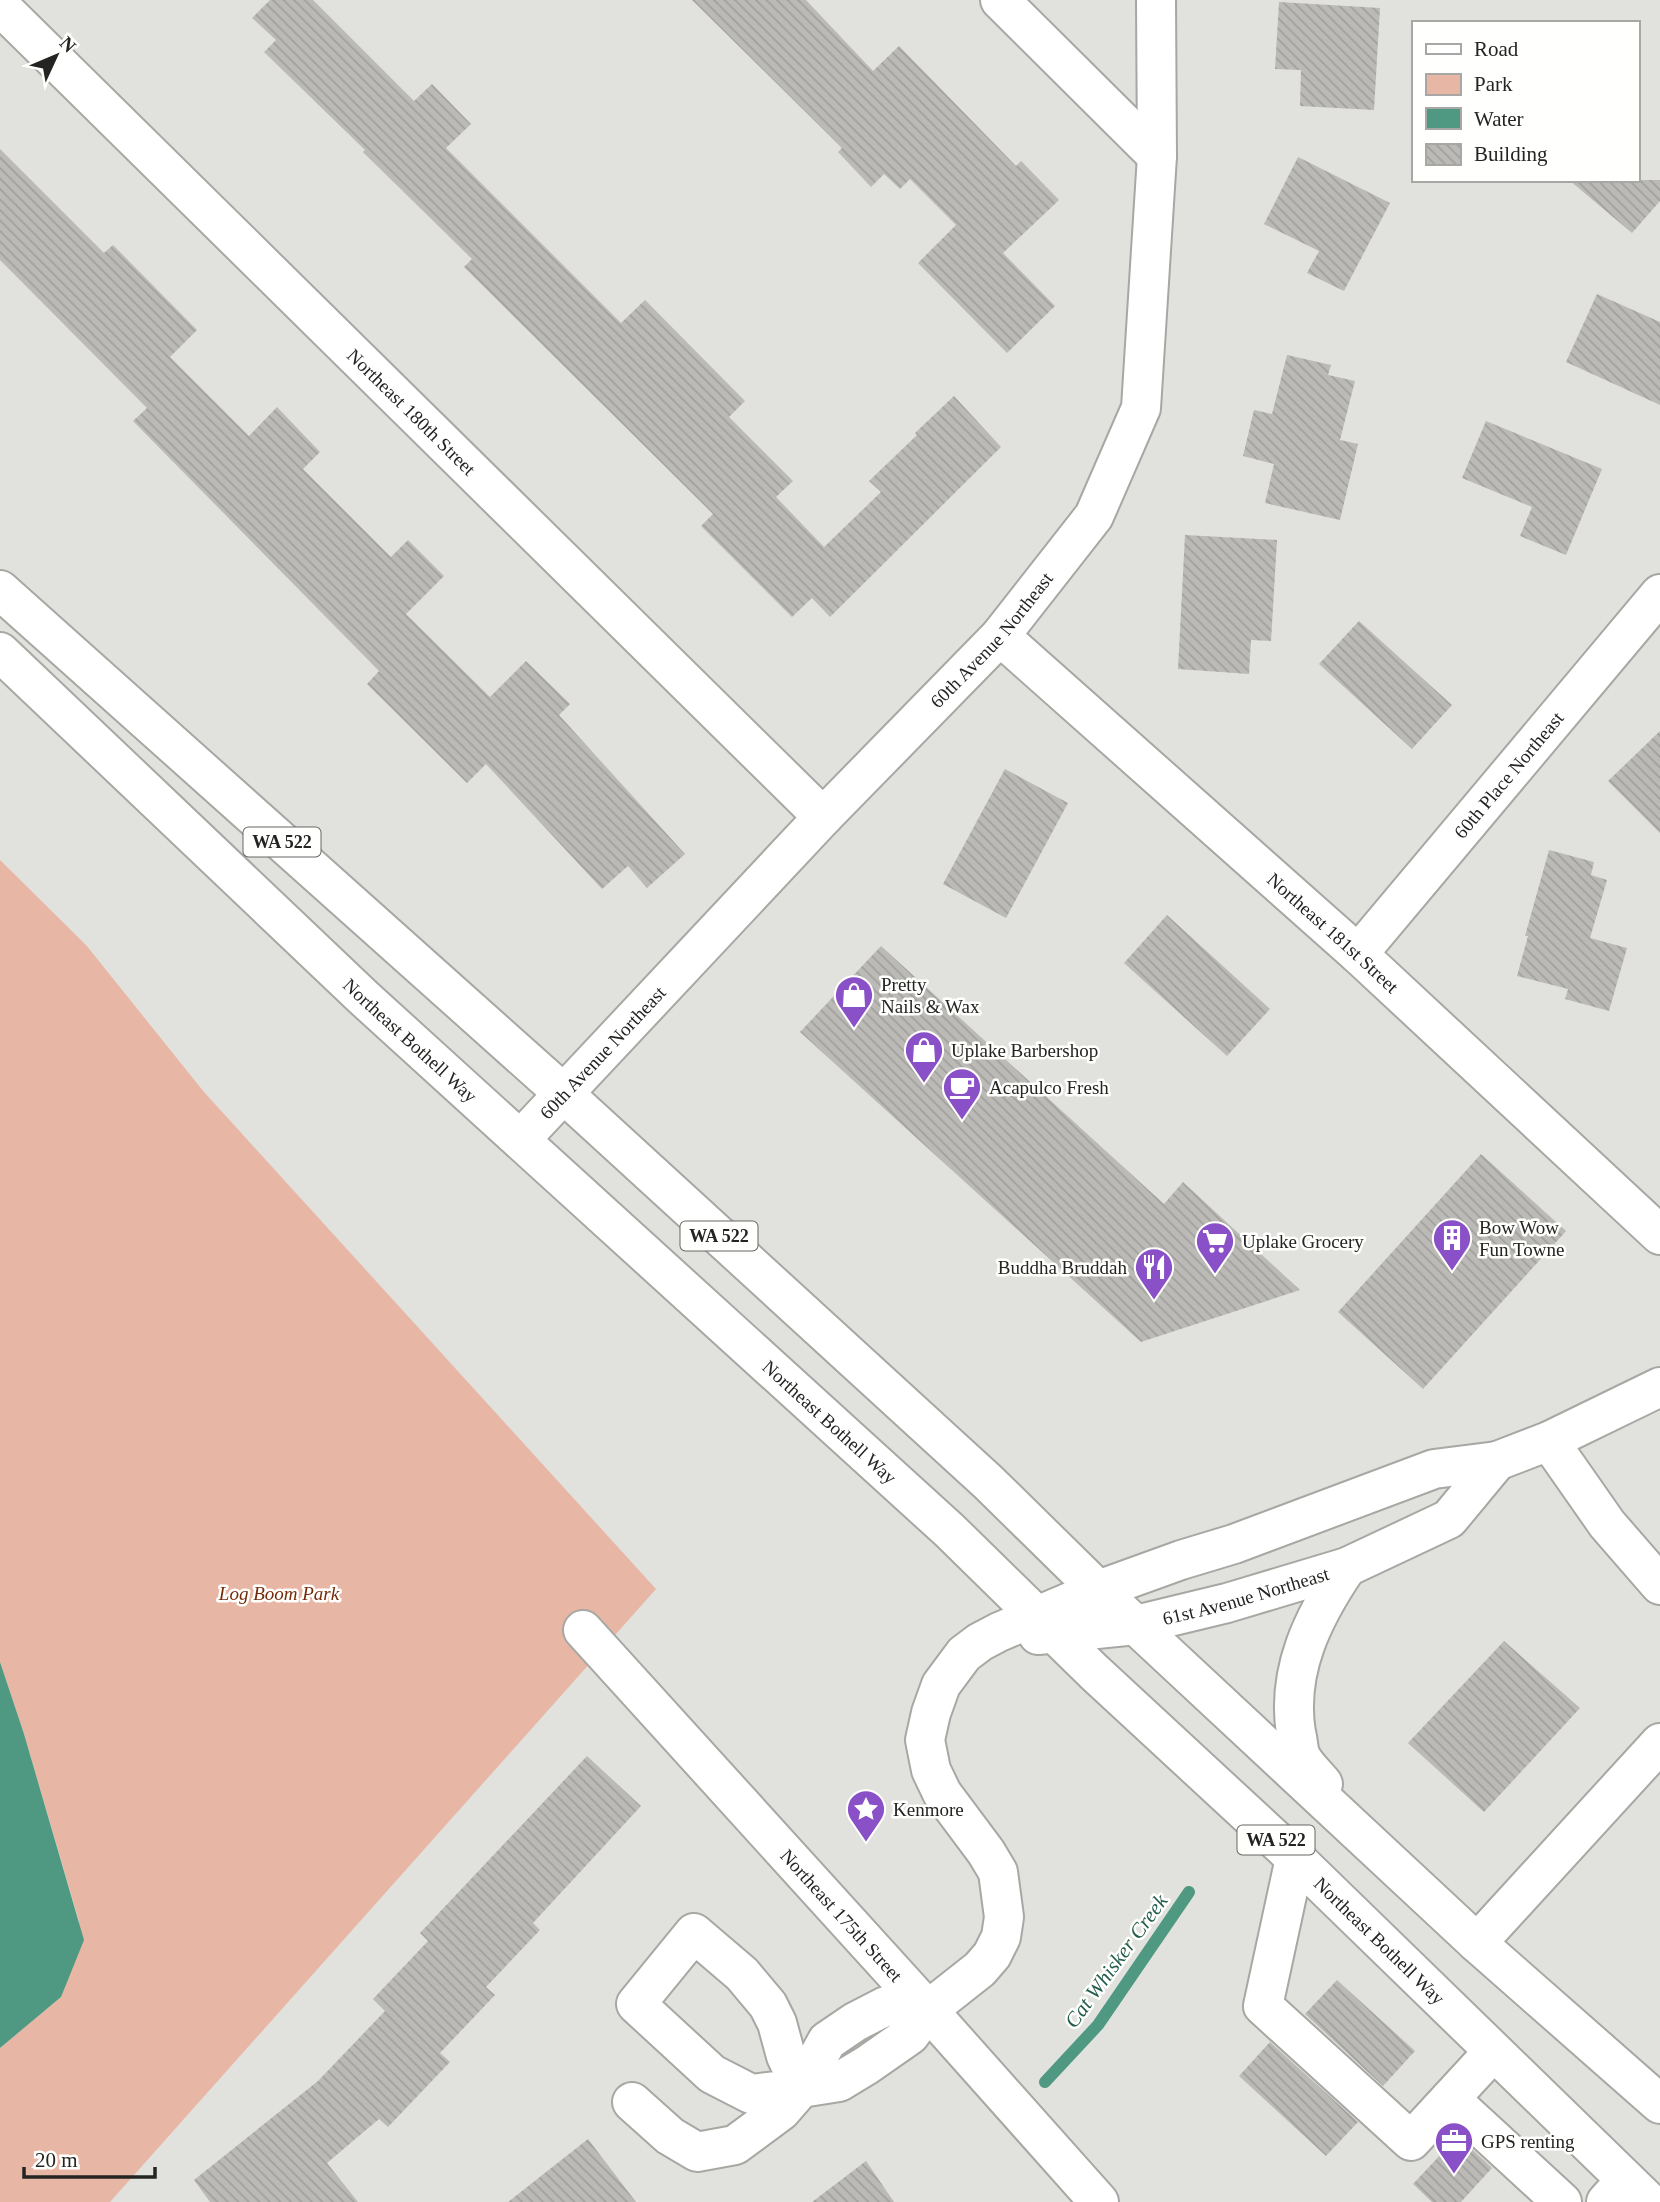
<svg xmlns="http://www.w3.org/2000/svg" width="1660" height="2202" viewBox="0 0 1660 2202" font-family="Georgia,serif">
	<style>
		.park { fill: #e8b6a4 }
		.water { fill: #4f9881 }
		.lines { fill: none; stroke-linecap: round; stroke-linejoin: round }
		.stream { stroke: #4f9881; stroke-width: 12 }
		.building { fill: url(#building-back-hatch) }
		.minor-casing { stroke: #a7a7a3; stroke-width: 42 }
		.major-casing { stroke: #a7a7a3; stroke-width: 42 }
		.minor { stroke: #fff; stroke-width: 38 }
		.major { stroke: #fff; stroke-width: 38 }
		.labels { text-anchor: middle; stroke-width: 5; stroke-linejoin: round; paint-order: stroke }
		.shield { fill: #fffffe; stroke: #666664; stroke-width: 2 }
		.shield-label { font-size: 18px; font-weight: bold; fill: #242422 }
		.street-label { font-size: 19px; fill: #242422; stroke: #fffffe }
		.poi-label { font-size: 19px; fill: #242422; stroke: #fffffe; text-anchor: start }
		.park-label { font-size: 19px; font-style: italic; fill: #752b0a; stroke: #fffffe }
		.water-label { font-size: 21px; font-style: italic; fill: #235d4c; stroke: #fffffe }
	</style>
	<defs>
		<pattern id="building-back-hatch" width="6" height="6" patternUnits="userSpaceOnUse" patternTransform="scale(1.75)"><rect width="6" height="6" fill="#bcbab6"/><path d="M-1 5l2 2M0 0l6 6M5-1l2 2" fill="none" stroke="#a1a09c"/></pattern>
	</defs>
	<rect width="100%" height="100%" fill="#e1e1dd"/>
	<!-- park -->
	<path class="park" d="M0 860 86 945 204 1092 656 1589 110 2202H0V2048L61 1997 79 1921 24 1734 0 1662Z"/>
	<!-- water -->
	<path class="water" d="M0 1662 24 1734 84 1940 61 1997 0 2048Z"/>
	<g class="lines">
		<!-- stream -->
		<path class="stream" d="M1045 2082 1098 2025 1189 1892"/>
	</g>
	<!-- building -->
	<path class="building" d="M270 0H313L414 101 432 84 471 124 446 148 621 323 645 300 745 401 729 417 793 481 776 497 824 547 881 492 869 481 917 435 915 433 954 396 1001 447 830 617 812 598 792 617 701 526 713 514 464 267 472 259 363 152 365 150 264 52 276 40 252 18Z
		M692 0H806L873 71 899 46 1016 166 1021 161 1059 200 1003 253 1055 306 1007 353 918 263 956 225 910 179 900 189 884 174 871 187 838 152 842 148Z
		M1279 2 1380 8 1374 110 1300 106 1301 70 1275 69Z
		M0 149 104 253 113 245 197 330 170 357 249 436 277 407 320 452 303 469 391 557 408 540 444 576 406 614 490 697 526 661 570 704 559 715 685 854 647 888 628 866 602 889 486 764 467 783 367 684 379 671 133 421 147 408 0 260Z
		M1298 157 1390 203 1344 291 1307 273 1319 251 1264 224Z
		M1569 180H1660V201L1632 233Z
		M1597 294 1660 322V405L1566 362Z
		M1287 355 1331 365 1328 375 1355 381 1340 440 1358 444 1340 520 1265 503 1274 464 1243 456 1254 410 1272 414Z
		M1486 421 1602 469 1566 555 1520 536 1532 507 1462 478Z
		M1185 535 1277 540 1271 641 1251 640 1249 674 1178 669Z
		M1359 621 1452 705 1412 749 1319 664Z
		M1660 731V833L1608 781Z
		M1005 769 1068 803 1006 918 943 884Z
		M1549 850 1594 862 1591 875 1607 880 1590 938 1627 948 1609 1011 1565 999 1568 989 1517 976 1528 936H1525Z
		M1167 915 1270 1009 1227 1056 1124 963Z
		M881 946 1164 1204 1183 1182 1300 1290 1141 1342 800 1032Z
		M1481 1154 1566 1231 1423 1389 1338 1312Z
		M1504 1641 1580 1708 1484 1812 1408 1743Z
		M587 1756 641 1806 533 1923 540 1930 486 1987 495 1995 440 2053 450 2062 388 2127 379 2119 327 2163 358 2202H210L194 2180 318 2081 385 2011 373 1999 428 1941 420 1933Z
		M1337 1980 1415 2051 1383 2086 1305 2014Z
		M1270 2042 1358 2122 1326 2156 1239 2076Z
		M1458 2136 1492 2168 1461 2202H1432L1413 2184Z
		M588 2139 636 2202H508Z
		M866 2161 894 2202H812Z"/>
	<g class="lines">
		<!-- minor casing -->
		<g class="minor-casing">
			<g id="minor">
				<path d="M1000 0 1157 156"/>
				<path id="s1" d="M0 6 823 817"/>
				<path id="s2" d="M1000 636 1358 954 1660 1235"/>
				<path id="s3" d="M1358 954 1660 594"/>
				<path id="s4" d="M521 1139 823 817 1000 636 1094 516 1141 408 1157 156 1156 0"/>
				<path d="M1549 1441 1607 1524 1660 1585"/>
				<path id="s5" d="M583 1630 928 2010 1099 2202"/>
				<path d="M1295 1858 1263 2006 1411 2141 1493 2052"/>
				<path d="M694 1933 742 1974 768 2005 777 2023 786 2056 801 2088 751 2094 712 2074 636 2004Z"/>
				<path d="M1477 1943 1660 1743"/>
				<path d="M886 2006 928 2010 910 2035 867 2065 839 2082 801 2088 827 2041 855 2022Z"/>
				<path d="M1450 2099 1562 2202"/>
				<path d="M632 2102 670 2136 697 2152 735 2145 781 2111 801 2088"/>
				<path d="M1606 2202 1626 2180"/>
			</g>
		</g>
		<!-- major casing -->
		<g class="major-casing">
			<g id="major">
				<path d="M0 590 564 1094 988 1482 1098 1590 1477 1943 1660 2104"/>
				<path id="s6" d="M0 652 364 998 949 1530 1094 1672 1295 1858 1649 2202"/>
				<path id="s7" d="M1038 1635 1136 1625 1227 1603 1347 1567 1449 1519 1497 1461"/>
				<path d="M1323 1784C1316 1775 1304 1765 1300 1754 1298 1748 1298 1739 1296 1733 1286 1671 1313 1617 1347 1567"/>
				<path d="M928 2010 980 1969 992 1955 1001 1937 1004 1917 998 1872 986 1852 942 1793 931 1770 925 1740 931 1713 941 1685 964 1654 980 1642 999 1632 1098 1590 1181 1560 1234 1544 1434 1469 1497 1461 1549 1441 1660 1387"/>
			</g>
		</g>
		<!-- minor -->
		<use href="#minor" class="minor"/>
		<!-- major -->
		<use href="#major" class="major"/>
	</g>
	<!-- icons -->
	<defs>
		<g id="shop-pin" transform="scale(2.0125)"><path d="M0 17L-7.5 6A9.5 9.5 0 1 1 7.5 6Z" fill="#8a50c7" stroke="#fffffe"/><path d="M-5-2.5h2.3a2.7 3.5 0 0 1 5.4 0H5L5.5 6h-11ZM-1.5-2.5h3a1.5 2.3 0 0 0-3 0Z" fill="#fff"/></g>
		<g id="cafe-pin" transform="scale(2.0125)"><path d="M0 17L-7.5 6A9.5 9.5 0 1 1 7.5 6Z" fill="#8a50c7" stroke="#fffffe"/><path d="M-5.5-4.5H6V0H3Q3 3.5 0 3.5H-2.5Q-5.5 3.5-5.5 0ZM3-3.2v2h1.7v-2ZM-6 4.5H4V6H-6Z" fill="#fff"/></g>
		<g id="building-pin" transform="scale(2.0125)"><path d="M0 17L-7.5 6A9.5 9.5 0 1 1 7.5 6Z" fill="#8a50c7" stroke="#fffffe"/><path d="M-4-6H4V6H1V3H-1V6H-4ZM-2.5-4.3h1.7v1.8h-1.7ZM.8-4.3h1.7v1.8H.8ZM-2.5-1h1.7V.8h-1.7ZM.8-1h1.7V.8H.8Z" fill="#fff"/></g>
		<g id="supermarket-pin" transform="scale(2.0125)"><path d="M0 17L-7.5 6A9.5 9.5 0 1 1 7.5 6Z" fill="#8a50c7" stroke="#fffffe"/><path d="M-6-5.5h2.5l.6 2H6L4.5 2H-2.5L-4.4-4H-6ZM-1.5 3.2a1.3 1.3 0 1 0 .1 0ZM3 3.2a1.3 1.3 0 1 0 .1 0Z" fill="#fff"/></g>
		<g id="restaurant-pin" transform="scale(2.0125)"><path d="M0 17L-7.5 6A9.5 9.5 0 1 1 7.5 6Z" fill="#8a50c7" stroke="#fffffe"/><path d="M-5-6h1v4h1v-4h1v4h1v-4h1v5L-1.5 .5V6h-2V.5L-5-1ZM5-6V6H3V1.5H1.5Q1.5-4 5-6Z" fill="#fff"/></g>
		<g id="sight-pin" transform="scale(2.0125)"><path d="M0 17L-7.5 6A9.5 9.5 0 1 1 7.5 6Z" fill="#8a50c7" stroke="#fffffe"/><path d="M0-6L1.8-2.2L6-1.7L2.9 1.2L3.7 5.4L0 3.3L-3.7 5.4L-2.9 1.2L-6-1.7L-1.8-2.2Z" fill="#fff"/></g>
		<g id="office-pin" transform="scale(2.0125)"><path d="M0 17L-7.5 6A9.5 9.5 0 1 1 7.5 6Z" fill="#8a50c7" stroke="#fffffe"/><path d="M-6-3h4V-5.5h4V-3h4V5H-6ZM-1-4.5V-3h2v-1.5ZM-6 0V1H6V0Z" fill="#fff"/></g>
	</defs>
	<g fill-rule="evenodd">
		<use href="#shop-pin" x="854" y="995"/>
		<use href="#shop-pin" x="924" y="1050"/>
		<use href="#cafe-pin" x="962" y="1087"/>
		<use href="#building-pin" x="1452" y="1238"/>
		<use href="#supermarket-pin" x="1215" y="1241"/>
		<use href="#restaurant-pin" x="1154" y="1267"/>
		<use href="#sight-pin" x="866" y="1809"/>
		<use href="#office-pin" x="1454" y="2141"/>
	</g>
	<g class="labels">
		<!-- shield labels -->
		<g class="shield">
			<rect x="243.5" y="827.5" width="77" height="29" rx="5"/>
			<rect x="680.5" y="1221.5" width="77" height="29" rx="5"/>
			<rect x="1237.5" y="1825.5" width="77" height="29" rx="5"/>
		</g>
		<g class="shield-label">
			<text x="282" y="848">WA 522</text>
			<text x="719" y="1242">WA 522</text>
			<text x="1276" y="1846">WA 522</text>
		</g>
		<!-- street labels -->
		<g class="street-label">
			<text dy="7" stroke="none"><textPath href="#s1" startOffset="578">Northeast 180th Street</textPath></text>
			<text dy="7" stroke="none"><textPath href="#s4" startOffset="686">60th Avenue Northeast</textPath></text>
			<text dy="7" stroke="none"><textPath href="#s3" startOffset="234">60th Place Northeast</textPath></text>
			<text dy="7" stroke="none"><textPath href="#s2" startOffset="446">Northeast 181st Street</textPath></text>
			<text dy="7" stroke="none"><textPath href="#s6" startOffset="565">Northeast Bothell Way</textPath></text>
			<text dy="7" stroke="none"><textPath href="#s4" startOffset="119">60th Avenue Northeast</textPath></text>
			<text dy="7" stroke="none"><textPath href="#s6" startOffset="1132">Northeast Bothell Way</textPath></text>
			<text dy="7" stroke="none"><textPath href="#s7" startOffset="212">61st Avenue Northeast</textPath></text>
			<text dy="7" stroke="none"><textPath href="#s5" startOffset="385">Northeast 175th Street</textPath></text>
			<text dy="7" stroke="none"><textPath href="#s6" startOffset="1888">Northeast Bothell Way</textPath></text>
		</g>
		<!-- poi labels -->
		<g class="poi-label">
			<text x="881" y="991">Pretty<tspan x="881" dy="22">Nails &amp; Wax</tspan></text>
			<text x="951" y="1057">Uplake Barbershop</text>
			<text x="989" y="1094">Acapulco Fresh</text>
			<text x="1479" y="1234">Bow Wow<tspan x="1479" dy="22">Fun Towne</tspan></text>
			<text x="1242" y="1248">Uplake Grocery</text>
			<text x="1127" y="1274" text-anchor="end">Buddha Bruddah</text>
			<text x="893" y="1816">Kenmore</text>
			<text x="1481" y="2148">GPS renting</text>
		</g>
		<!-- park labels -->
		<g class="park-label">
			<text x="279" y="1600">Log Boom Park</text>
		</g>
		<!-- water labels -->
		<g class="water-label">
			<text transform="translate(1116 1961) rotate(-54)" y="7">Cat Whisker Creek</text>
		</g>
	</g>
	<!-- legend -->
	<rect x="1412" y="21" width="228" height="161" fill="#fffffe" stroke="#a7a7a6" stroke-width="2"/>
	<rect x="1426" y="44" width="35" height="10" fill="#ffffff" stroke="#a7a7a6" stroke-width="2"/>
	<text x="1474" y="56" font-size="21" fill="#242422">Road</text>
	<rect x="1426" y="74" width="35" height="21" fill="#e8b6a4" stroke="#a7a7a6" stroke-width="2"/>
	<text x="1474" y="91" font-size="21" fill="#242422">Park</text>
	<rect x="1426" y="108" width="35" height="21" fill="#4f9881" stroke="#a7a7a6" stroke-width="2"/>
	<text x="1474" y="126" font-size="21" fill="#242422">Water</text>
	<rect x="1426" y="144" width="35" height="21" fill="url(#building-back-hatch)" stroke="#a7a7a6" stroke-width="2"/>
	<text x="1474" y="161" font-size="21" fill="#242422">Building</text>
	<!-- north arrow -->
	<g transform="translate(56 56) rotate(46)" stroke="#fffffe" stroke-width="5" paint-order="stroke">
	<path d="M0-5L12 26L0 18L-12 26Z" fill="#242422"/>
	<text y="-10" font-size="19" font-weight="bold" text-anchor="middle" fill="#242422">N</text>
	</g>
	<!-- scale -->
	<path d="M24 2167v10h131v-10" fill="none" stroke="#242422" stroke-width="3.5"/>
	<text x="35" y="2167" font-size="21" fill="#242422" stroke="#fffffe" stroke-width="5" paint-order="stroke">20 m</text>
</svg>
